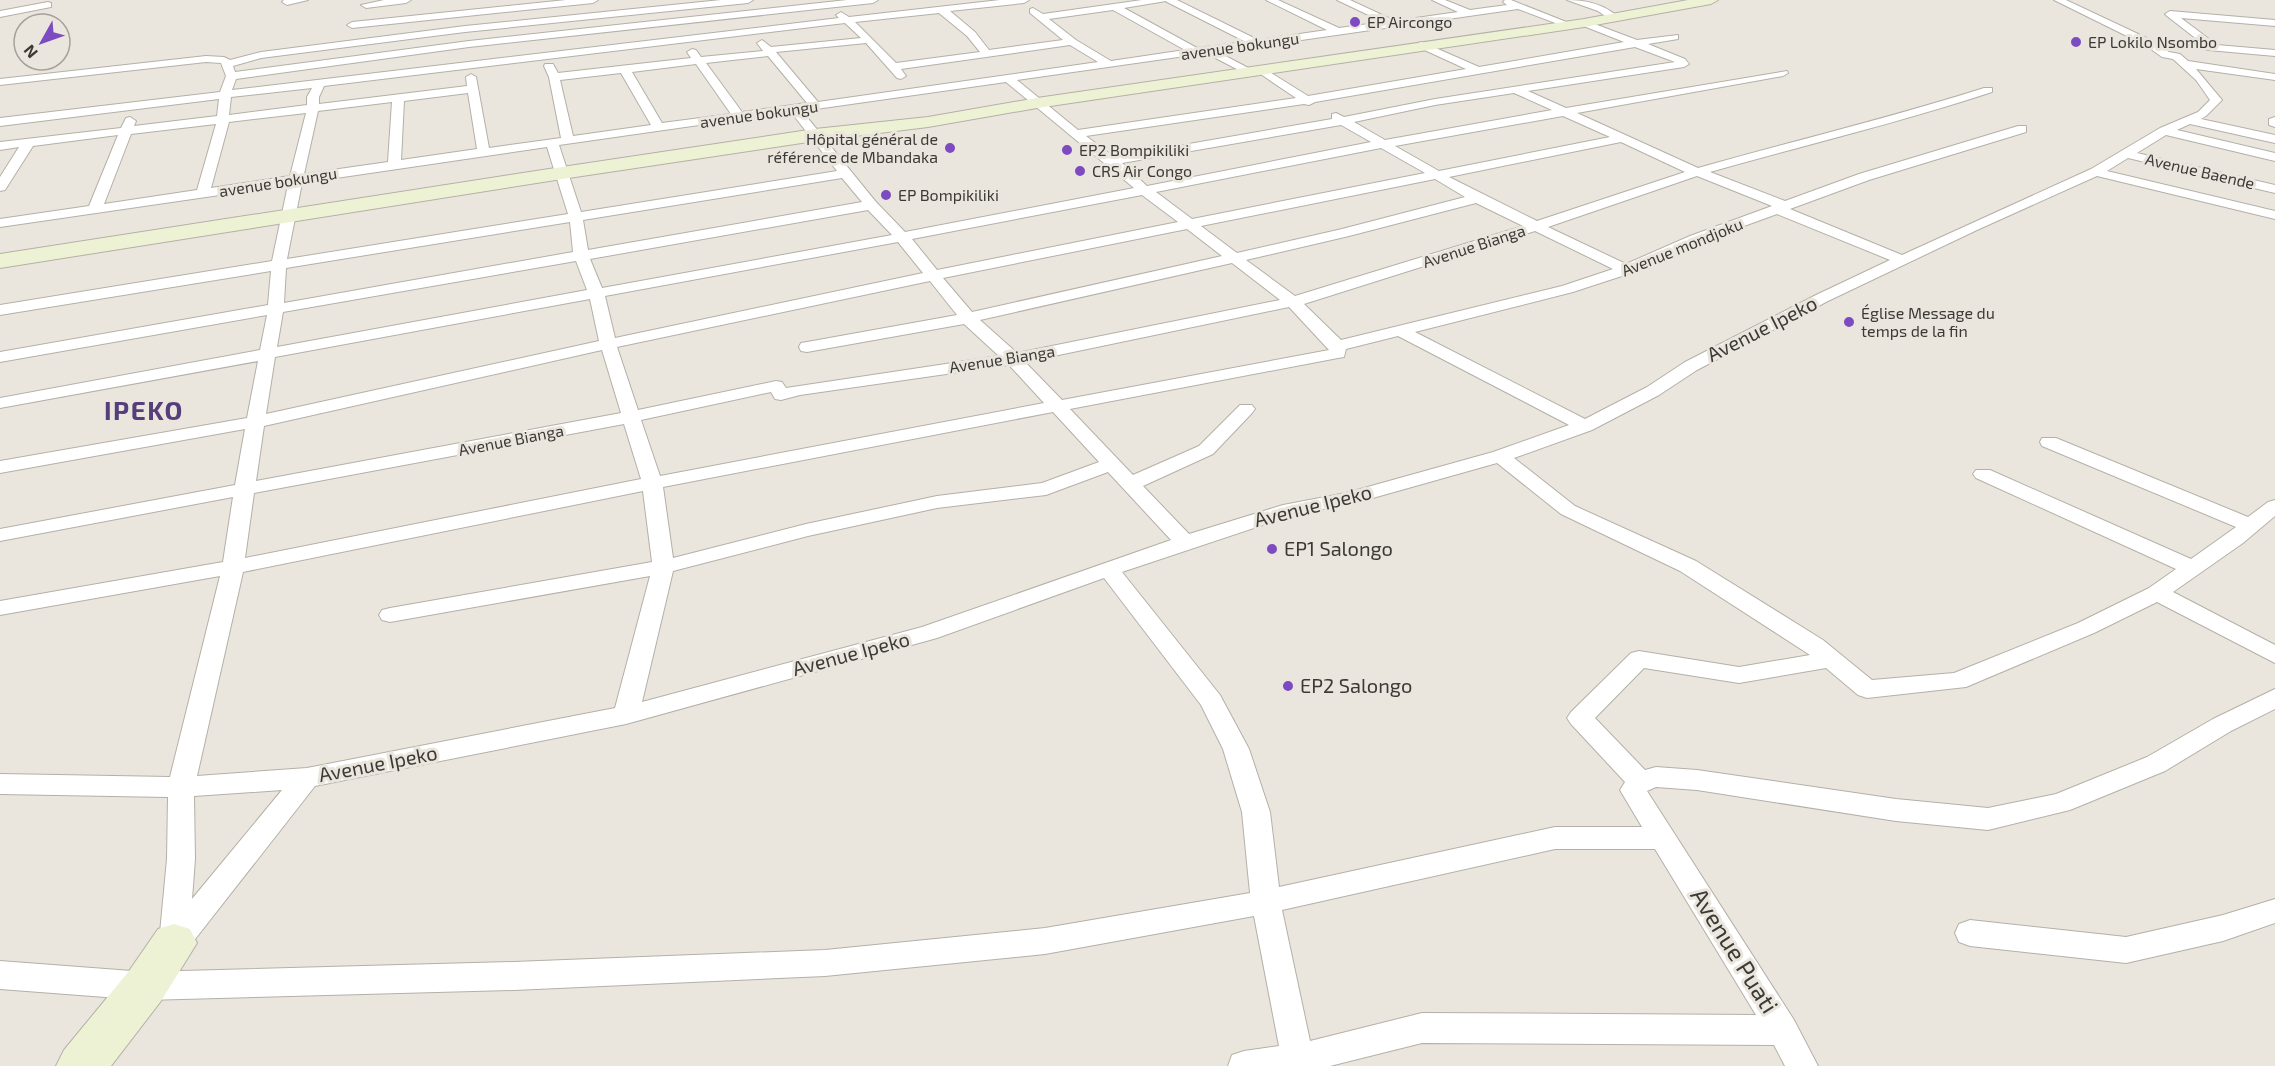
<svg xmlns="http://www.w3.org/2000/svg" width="2275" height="1066" viewBox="0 0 2275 1066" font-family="'Exo 2',sans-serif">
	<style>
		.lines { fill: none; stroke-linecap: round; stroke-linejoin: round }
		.street-casing { stroke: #b4b0a7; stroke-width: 2 }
		.secondary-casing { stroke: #b4b0a7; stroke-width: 2 }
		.street { fill: #fff; fill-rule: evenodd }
		.secondary { fill: #eef2d5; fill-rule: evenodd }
		.poi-dot { fill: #7c4ac1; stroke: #ebe6dd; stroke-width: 2 }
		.labels { text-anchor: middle; stroke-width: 6; stroke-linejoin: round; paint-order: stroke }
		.far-poi-label { font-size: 16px; fill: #3c3a36; stroke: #ebe6dd; text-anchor: start }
		.far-street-label { font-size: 16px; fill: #3c3a36; stroke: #ebe6dd }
		.street-label { font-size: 20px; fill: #3c3a36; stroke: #ebe6dd }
		.poi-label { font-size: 20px; fill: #3c3a36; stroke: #ebe6dd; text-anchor: start }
		.near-street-label { font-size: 24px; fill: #3c3a36; stroke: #ebe6dd }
		.district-label { font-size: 26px; font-weight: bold; letter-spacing: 1.5px; fill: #553e7a; stroke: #ebe6dd }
	</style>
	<rect width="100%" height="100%" fill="#ebe6dd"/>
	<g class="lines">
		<!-- street casing -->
		<g class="street-casing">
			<path id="street" d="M284 0H308L287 5 282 2Z
				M384 0H411L406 3 366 8 361 5Z
				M566 0H598L593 3 352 28 347 25 352 22Z
				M721 0H753L748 3 465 32 261 58 233 66 235 72 469 41 847 0H878L873 3 469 47 236 79 232 90 839 18 836 15 841 12 849 17 1000 0H1029L1024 3 950 11 975 32 989 50 1063 40 1030 13V9L1033 8 1043 14 1142 0H1177L1258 40 1327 30 1266 0H1278L1339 28 1383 22 1337 0H1350L1395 21 1458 12 1432 0H1445L1470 10 1507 5 1503 2 1505 0H1511L1574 25 1566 27 1518 9 1218 52 1254 71V75L1250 76 1206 53 1017 80 1078 130 1296 98 1259 73 1258 71 1263 68 1308 96 1466 69 1418 47V43L1422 42 1479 67 1624 42 1581 25 1579 23 1584 20 1637 40 1678 35V39L1648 44 1685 59 1689 64 1684 67 1528 91 1566 108 1787 71 1788 73 1783 76 1577 113 1698 168C1793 141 1890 118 1984 88H1992V92C1899 123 1804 145 1710 172L1785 201 1859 174 2018 126H2026V132L1869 180 1790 209 1902 255 2091 169 2160 128 2198 112 2210 100 2196 80 2173 59 2162 57 2145 45 2054 0H2066L2153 41 2169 52 2180 54 2188 61 2275 74V80L2196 69 2222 100 2206 116 2201 119 2275 135V143L2190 124 2177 130 2275 153V161L2166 135 2137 153 2275 185V193L2128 158 2107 171 2275 211V219L2097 176 1977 230 1828 301 1697 370 1659 395 1592 430 1514 458 1575 506 1696 561 1823 640 1872 680 1954 673 2078 623 2149 588 2176 569 1976 478 1973 474 1976 470H1990L2191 559 2236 527 2042 446 2040 442 2042 438H2056L2248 517 2268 502 2275 500V516L2243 543 2173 592 2275 645V663L2157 602 2094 633 1966 687 1867 698 1858 695 1826 668 1739 683 1644 668 1595 718 1645 770 1656 767 1697 770 1896 799 1988 808 2056 794 2147 757 2213 719 2275 689V709L2231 731 2165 771 2070 810 1988 830 1896 821 1697 790 1656 787 1647 791 1794 1020 1818 1066H1785L1774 1045 1422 1043 1330 1066H1228L1232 1055 1244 1051 1279 1046 1254 916 1045 954 825 976 514 990 145 1000 0 989V961L145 972 514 962 825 950 1045 928 1250 893 1242 812 1223 749 1201 705 1104 578 937 638 626 724 315 786 185 952 174 956 163 952 159 943 167 859 168 797 0 794V774L170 777 220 576 0 615V601L223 562 233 497 0 541V529L235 485 245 429 0 473V461L247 418 258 361 0 408V398L260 350 267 315 0 362V352L268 305 271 271 0 315V305L272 261 288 185 0 227V219L89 206 118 135 33 146 5 190 0 191V177L19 147 0 150V142L121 128 126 118 130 117 136 121 134 126 217 116 219 99 0 126V118L220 92 226 76 221 63 206 62 0 85V79L206 56 224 57 230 60 261 52 465 26ZM1166 1 1167 2 1246 42 1197 48 1124 8ZM1113 10 1185 50 1111 61 1076 40 1049 19ZM939 13 967 36 980 52 896 63 855 22ZM845 23 861 38 771 47 762 40 757 43 763 51 701 57 696 50 692 49 687 52 691 58 558 73 553 64H545L544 66 549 77 561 138 489 148 476 77 471 74 466 77 467 86 319 104V97L324 86ZM866 43 897 78 901 79 906 76 901 69 1070 45 1098 62 818 102 776 52ZM1635 47 1675 62 1435 99 1344 117 1336 113 1332 114V119L1114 157 1086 136 1304 104 1309 105 1315 102ZM768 56 807 103 742 112 706 63ZM696 64 731 114 662 123 632 72ZM621 73 651 125 573 136 560 80ZM1006 82 1134 188 905 232 876 202 802 111ZM312 88 307 97V105L229 115 231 97ZM468 93 477 149 401 160 404 101ZM1514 93 1552 110 1385 140 1354 122 1435 105ZM392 102 388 162 304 174 318 111ZM791 112 837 171 581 212 559 145ZM306 113 290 176 211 188 229 122ZM1563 116 1610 137 1439 171 1395 146ZM216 124 197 190 104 204 131 134ZM1341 125 1371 142 1147 186 1122 163ZM1621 142 1685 172 1537 221 1449 177ZM547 147 568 214 287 259 302 183ZM1381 148 1425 173 1192 219 1156 192ZM1697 176 1772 206 1690 236 1626 264 1548 227ZM842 178 862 202 588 250 583 220ZM1435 179 1465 197 1342 229 1237 253 1201 226ZM1142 195 1178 222 937 270 912 239ZM1476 203 1523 226 1295 296 1246 260 1349 236ZM868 210 892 235 602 288 590 259ZM1777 214 1890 260 1816 295 1685 362 1647 387 1585 419 1415 332 1573 292 1631 273 1700 242ZM570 222 573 252 284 303 286 268ZM1187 229 1222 256 972 312 943 278ZM1535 231 1613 269 1562 286 1341 340 1304 304ZM898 242 923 273 615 338 605 296ZM576 261 587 290 277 347 283 312ZM1232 263 1280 300 1017 353 980 320ZM930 281 957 315 807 342 801 343 799 347 801 351 807 352 964 324 999 356 786 388 782 382 776 381 638 410 617 347ZM590 299 599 341 266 414 275 357ZM1289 307 1329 350 1062 400 1025 362ZM1398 336 1569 425 1493 452 1346 493 1283 505 1189 534 1143 486 1213 454 1252 413 1255 409 1252 405H1240L1199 446 1133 475 1070 409 1338 358 1344 357 1346 349ZM602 350 621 413 256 481 264 426ZM1009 365 1044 403 660 476 641 420 771 392 775 399 781 400 800 395ZM1053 412 1099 462 1042 483 937 496 806 524 673 558 663 487ZM624 424 641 479 245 558 254 493ZM1497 463 1561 514 1680 571 1810 655 1739 667 1639 651 1631 653 1571 712 1567 718 1571 724 1625 782 1620 790 1642 827H1555L1279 887 1270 812 1249 749 1220 695 1122 572 1293 515 1355 503ZM1108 472 1171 540 922 627 642 702 673 571 808 536 937 508 1046 495ZM643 491 652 562 390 608 382 610 379 615 382 620 390 622 650 576 615 708 307 768 197 776 243 572ZM282 790 192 899 195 859 194 796ZM1555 849H1655L1756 1015 1422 1013 1310 1041 1282 910Z
				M1567 0C1586 0 1605 4 1619 18L1611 20 1598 11Z
				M48 2 51 3V7L0 17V11Z
				M2170 11 2275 20V26L2181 18 2217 45 2275 50V56L2197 49V45L2203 44 2167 16 2165 14Z
				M2275 117V127L2269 125V119Z
				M2275 899V923L2223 941 2126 963 1970 946 1959 942 1955 933 1959 924 1970 920 2126 937 2223 915Z"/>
		</g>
		<!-- secondary casing -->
		<g class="secondary-casing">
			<path id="secondary" d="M1688 0H1718L1711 4 1584 27 1037 108 928 127 815 141 562 179 0 268V254L562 167 815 129 928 117 1037 98 1584 19Z
				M174 924 190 929 197 943 161 1001 111 1066H56L64 1050 129 971 158 929Z"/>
		</g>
		<!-- street -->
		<use href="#street" class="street"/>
		<!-- secondary -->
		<use href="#secondary" class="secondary"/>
	</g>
	<!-- markers -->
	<g class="poi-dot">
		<circle cx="1355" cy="22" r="6"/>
		<circle cx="2076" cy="42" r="6"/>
		<circle cx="950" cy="148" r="6"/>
		<circle cx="1067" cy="150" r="6"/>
		<circle cx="1080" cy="171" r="6"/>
		<circle cx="886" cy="195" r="6"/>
		<circle cx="1849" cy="322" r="6"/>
		<circle cx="1272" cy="549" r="6"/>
		<circle cx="1288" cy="686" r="6"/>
	</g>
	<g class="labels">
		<!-- far-poi labels -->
		<g class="far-poi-label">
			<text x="1367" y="28">EP Aircongo</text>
			<text x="2088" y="48">EP Lokilo Nsombo</text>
			<text x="938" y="145" text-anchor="end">Hôpital général de<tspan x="938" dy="18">référence de Mbandaka</tspan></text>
			<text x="1079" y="156">EP2 Bompikiliki</text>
			<text x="1092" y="177">CRS Air Congo</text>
			<text x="898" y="201">EP Bompikiliki</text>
			<text x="1861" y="319">Église Message du<tspan x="1861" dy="18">temps de la fin</tspan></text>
		</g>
		<!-- far-street labels -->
		<g class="far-street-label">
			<text transform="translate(1240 46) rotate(-8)" y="6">avenue bokungu</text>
			<text transform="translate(759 114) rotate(-8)" y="6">avenue bokungu</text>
			<text transform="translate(2200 171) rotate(13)" y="6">Avenue Baende</text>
			<text transform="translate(278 182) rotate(-9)" y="6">avenue bokungu</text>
			<text transform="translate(1474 246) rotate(-18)" y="6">Avenue Bianga</text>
			<text transform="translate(1682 247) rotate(-22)" y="6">Avenue mondjoku</text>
			<text transform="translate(1002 359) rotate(-9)" y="6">Avenue Bianga</text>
			<text transform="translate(511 440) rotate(-11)" y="6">Avenue Bianga</text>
		</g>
		<!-- street labels -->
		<g class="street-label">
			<text transform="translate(1762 329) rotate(-27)" y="7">Avenue Ipeko</text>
			<text transform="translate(1313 506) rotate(-14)" y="7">Avenue Ipeko</text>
			<text transform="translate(851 654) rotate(-15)" y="7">Avenue Ipeko</text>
			<text transform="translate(378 764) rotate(-11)" y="7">Avenue Ipeko</text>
		</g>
		<!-- poi labels -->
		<g class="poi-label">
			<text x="1284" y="556">EP1 Salongo</text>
			<text x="1300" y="693">EP2 Salongo</text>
		</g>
		<!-- near-street labels -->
		<g class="near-street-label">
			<text transform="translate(1734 951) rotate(58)" y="8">Avenue Puati</text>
		</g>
		<!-- district labels -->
		<g class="district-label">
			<text x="144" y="420">IPEKO</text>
		</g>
	</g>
	<!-- north arrow -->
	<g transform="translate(42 42) rotate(230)"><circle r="28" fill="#ebe6dd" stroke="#a5a19a" stroke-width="1.5"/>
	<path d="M0-4.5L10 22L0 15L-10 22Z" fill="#7c4ac1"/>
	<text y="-9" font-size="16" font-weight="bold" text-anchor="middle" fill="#3c3a36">N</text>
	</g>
</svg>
